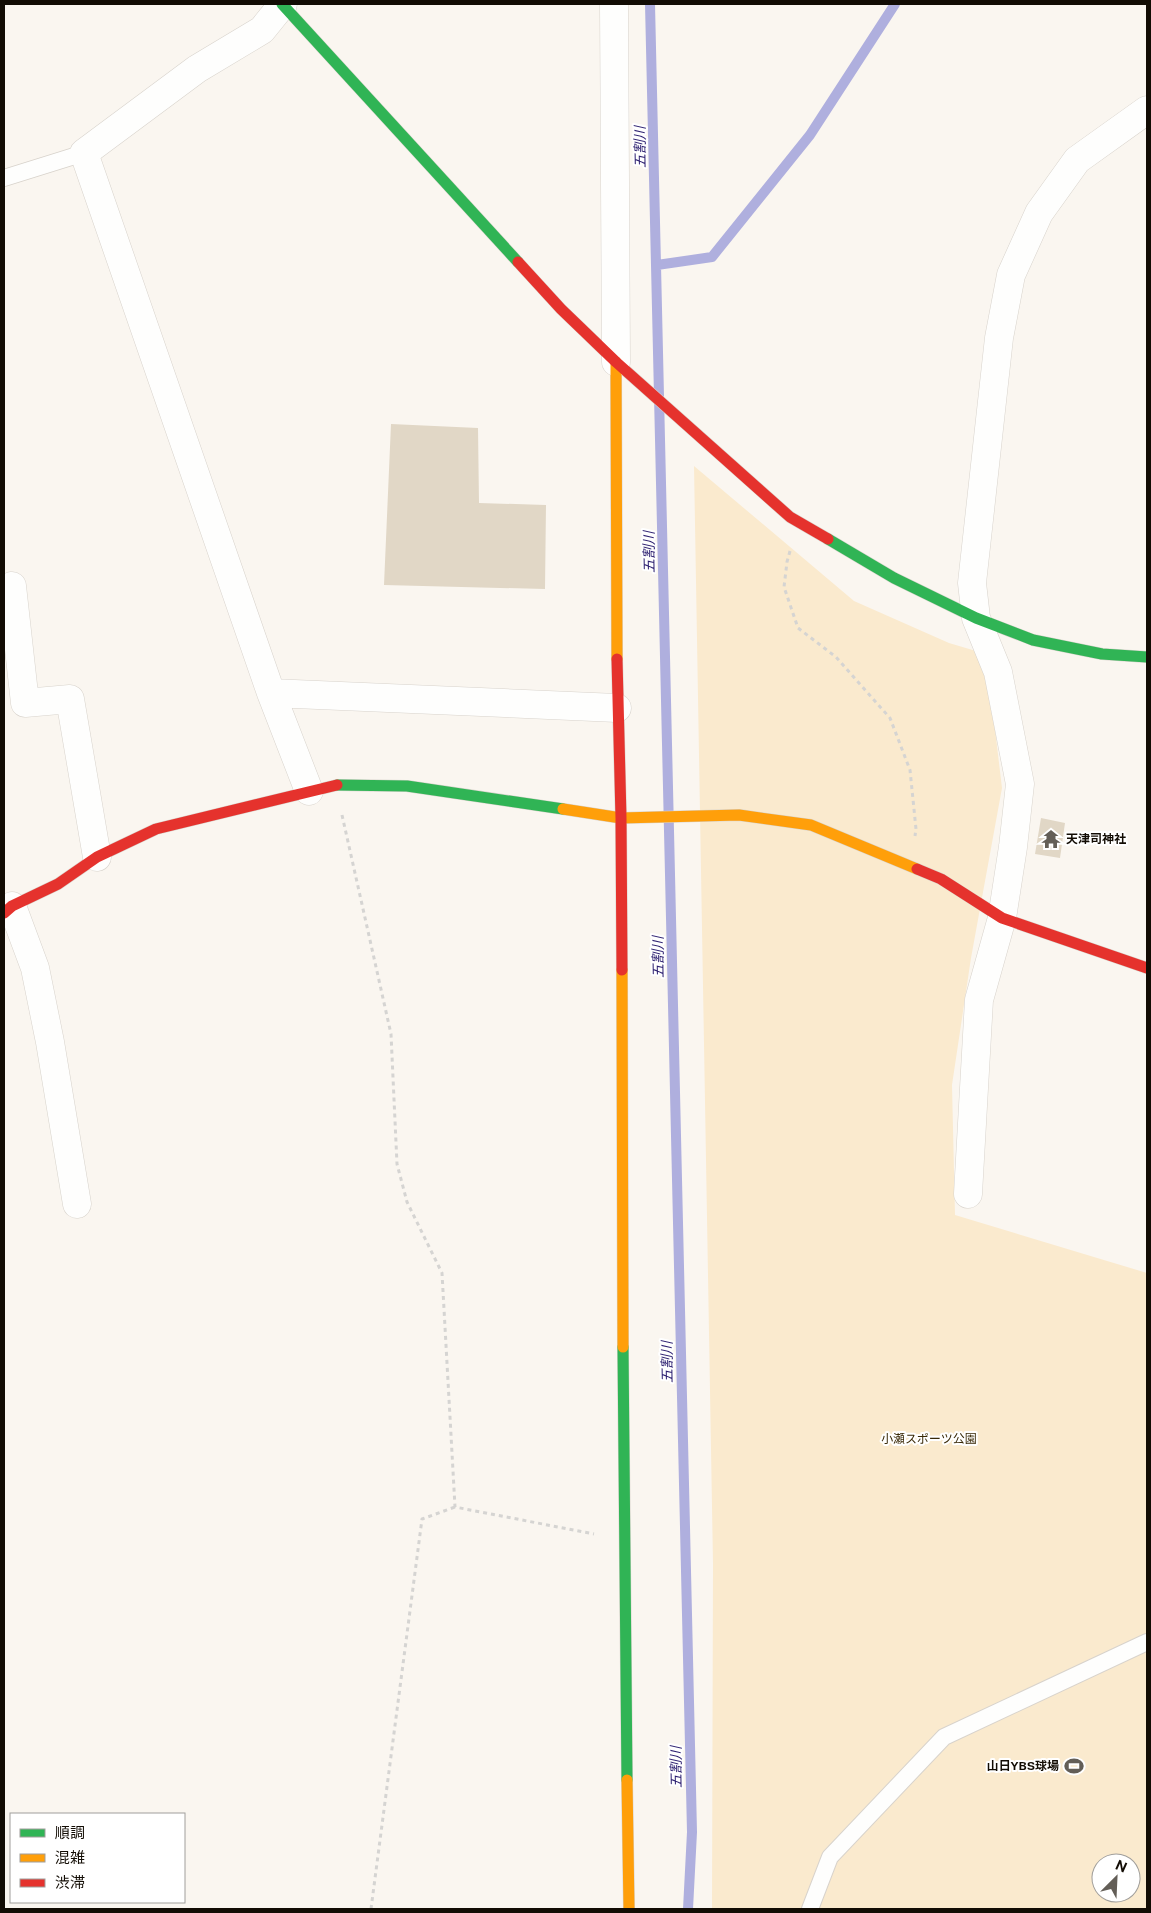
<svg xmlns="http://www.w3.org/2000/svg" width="1151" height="1913" viewBox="0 0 1151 1913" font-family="'Public Sans','Noto Sans JP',sans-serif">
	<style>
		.green { fill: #faeace; fill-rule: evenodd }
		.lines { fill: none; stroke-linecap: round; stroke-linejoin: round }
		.stream { stroke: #afafde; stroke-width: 10 }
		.building { fill: #e1d7c6 }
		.lane-casing { stroke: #d8d3cc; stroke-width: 18 }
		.street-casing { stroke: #d8d3cc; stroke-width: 29 }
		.fast-casing { stroke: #d8d3cc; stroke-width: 12 }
		.slow-casing { stroke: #d8d3cc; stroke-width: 12 }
		.jam-casing { stroke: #d8d3cc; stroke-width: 12 }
		.path { stroke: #d5d4d2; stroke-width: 3; stroke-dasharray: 4 4; stroke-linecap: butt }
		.lane { stroke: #fefefd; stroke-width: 16 }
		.street { stroke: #fefefd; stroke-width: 28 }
		.fast { stroke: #30b455; stroke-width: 11 }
		.slow { stroke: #ff9f0a; stroke-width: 11 }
		.jam { stroke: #e5322d; stroke-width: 11 }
		.labels { text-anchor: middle; stroke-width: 4; stroke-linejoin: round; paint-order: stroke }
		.poi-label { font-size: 12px; font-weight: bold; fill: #120c04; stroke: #fff; text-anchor: start }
		.park-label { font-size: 12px; fill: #392907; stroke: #fff }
		.water-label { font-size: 14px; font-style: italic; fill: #2b1e6f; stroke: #fff }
	</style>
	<rect width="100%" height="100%" fill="#faf6f0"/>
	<!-- green -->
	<path class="green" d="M694 466 854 601 949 643 986 654 1002 788 971 958 952 1085 955 1215 1147 1273V1909H712L713 1564ZM1101 1863H1131V1893H1101Z"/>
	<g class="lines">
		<!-- stream -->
		<path class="stream" d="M650 4 692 1832 688 1909
			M657 265 712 257 810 135 895 4"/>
	</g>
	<!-- building -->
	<path class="building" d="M391 424 478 428 479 503 546 505 545 589 384 585Z
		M1041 818 1065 823 1060 858 1035 854Z"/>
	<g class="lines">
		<!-- lane casing -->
		<g class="lane-casing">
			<path id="lane" d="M4 178 84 153
				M810 1909 830 1857 944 1737 1147 1642"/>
		</g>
		<!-- street casing -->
		<g class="street-casing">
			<path id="street" d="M283 4 262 30 197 69 84 153 271 693 309 791
				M614 4 616 362
				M12 586 25 703 70 699 97 857
				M271 693 617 708
				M12 906 35 968 50 1042 77 1204
				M968 1194 979 1000 1002 918 1013 847 1020 784 998 672 976 618 972 583 999 338 1011 275 1039 213 1077 160 1147 110"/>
		</g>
		<!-- fast casing -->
		<g class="fast-casing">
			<path id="fast" d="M282 4 518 262
				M828 539 894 578 976 618 1033 640 1102 654 1147 657
				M337 785 407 786 563 809
				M623 1347 627 1780"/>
		</g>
		<!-- slow casing -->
		<g class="slow-casing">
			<path id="slow" d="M616 362 617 659
				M563 809 621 818 739 815 811 825 917 869
				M622 970 623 1347
				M627 1780 629 1909"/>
		</g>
		<!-- jam casing -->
		<g class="jam-casing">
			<path id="jam" d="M518 262 561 309 616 362 790 517 828 539
				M617 659 621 818 622 970
				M917 869 941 879 1002 918 1147 968
				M4 913 12 906 58 884 97 857 156 829 337 785"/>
		</g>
		<!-- path -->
		<path class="path" d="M790 551 787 562 784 587 798 628 836 657 890 718 910 770 916 829 915 836
			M342 815 391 1034 397 1164 407 1202 442 1273 455 1507 594 1534
			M371 1909 422 1519 455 1507"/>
		<!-- lane -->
		<use href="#lane" class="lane"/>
		<!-- street -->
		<use href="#street" class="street"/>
		<!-- fast -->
		<use href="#fast" class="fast"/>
		<!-- slow -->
		<use href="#slow" class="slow"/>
		<!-- jam -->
		<use href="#jam" class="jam"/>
	</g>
	<!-- icons -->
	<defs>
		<g id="temple-bare" transform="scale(1.5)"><path d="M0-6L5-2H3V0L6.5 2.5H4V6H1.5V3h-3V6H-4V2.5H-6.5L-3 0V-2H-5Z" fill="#635e57" stroke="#fff" stroke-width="2.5" paint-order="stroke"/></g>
		<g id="stadium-bare" transform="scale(1.5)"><path d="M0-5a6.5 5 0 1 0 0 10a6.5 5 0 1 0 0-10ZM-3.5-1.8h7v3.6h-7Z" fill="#635e57" stroke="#fff" stroke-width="2.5" paint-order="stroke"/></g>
	</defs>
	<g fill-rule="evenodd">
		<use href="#temple-bare" x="1051" y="839"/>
		<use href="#stadium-bare" x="1074" y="1766"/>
	</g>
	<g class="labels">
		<!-- poi labels -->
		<g class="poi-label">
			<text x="1066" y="843">天津司神社</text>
			<text x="1059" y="1770" text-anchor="end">山日YBS球場</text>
		</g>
		<!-- park labels -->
		<g class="park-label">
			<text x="929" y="1443">小瀬スポーツ公園</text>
		</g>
		<!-- water labels -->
		<g class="water-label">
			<text transform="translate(640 147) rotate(-91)" y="5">五割川</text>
			<text transform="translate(649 552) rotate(-91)" y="5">五割川</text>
			<text transform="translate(658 957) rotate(-91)" y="5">五割川</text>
			<text transform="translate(667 1362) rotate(-91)" y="5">五割川</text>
			<text transform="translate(676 1767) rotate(-91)" y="5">五割川</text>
		</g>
	</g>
	<!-- border -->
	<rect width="1151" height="1913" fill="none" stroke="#120c04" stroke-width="10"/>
	<!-- legend -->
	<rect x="10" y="1813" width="175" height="90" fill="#ffffff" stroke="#a09e9b"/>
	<rect x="20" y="1829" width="25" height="8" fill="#30b455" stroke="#a09e9b"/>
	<text x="55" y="1838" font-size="15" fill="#120c04">順調</text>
	<rect x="20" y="1854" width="25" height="8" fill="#ff9f0a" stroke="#a09e9b"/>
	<text x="55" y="1863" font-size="15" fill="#120c04">混雑</text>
	<rect x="20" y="1879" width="25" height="8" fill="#e5322d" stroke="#a09e9b"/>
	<text x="55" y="1888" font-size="15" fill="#120c04">渋滞</text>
	<!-- north arrow -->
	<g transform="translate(1116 1878) rotate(24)"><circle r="24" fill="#ffffff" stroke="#a09e9b"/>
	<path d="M0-4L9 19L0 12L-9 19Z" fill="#635e57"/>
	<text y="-8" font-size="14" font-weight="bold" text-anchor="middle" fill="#120c04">N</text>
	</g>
</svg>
